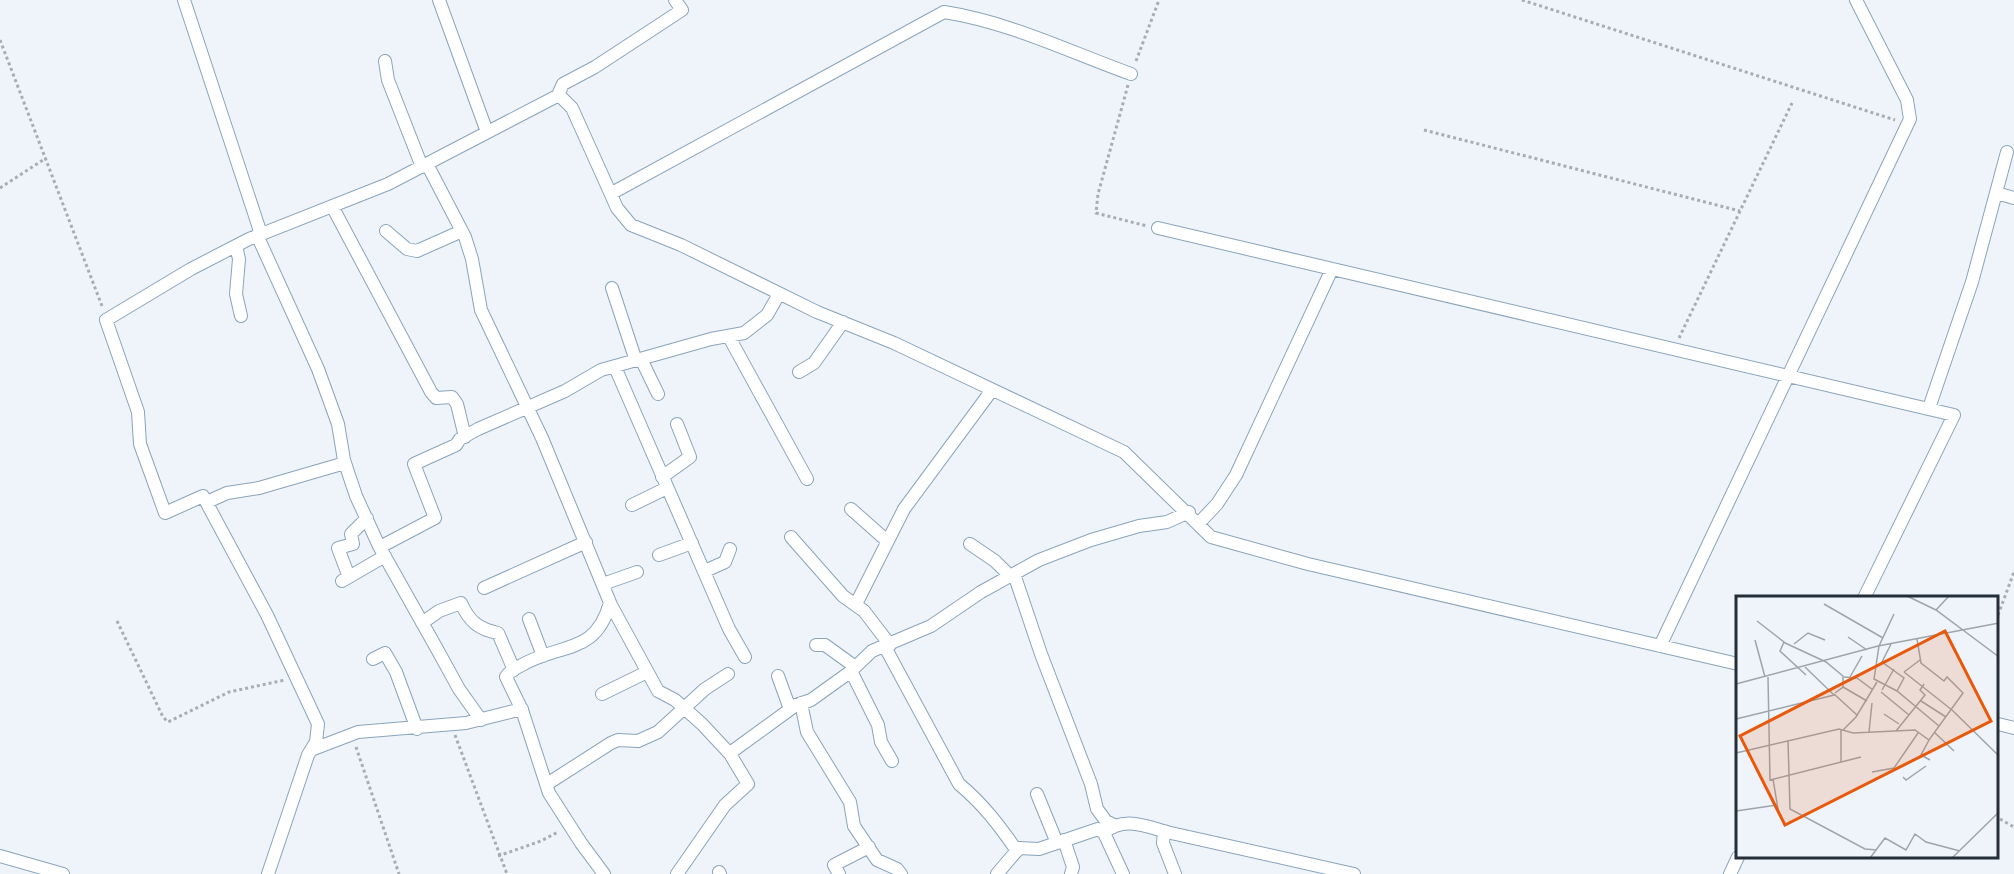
<svg xmlns="http://www.w3.org/2000/svg" width="2014" height="874" viewBox="0 0 2014 874" font-family="'Public Sans',sans-serif">
	<style>
		.lines { fill: none; stroke-linecap: round; stroke-linejoin: round }
		.street-casing { stroke: #89a4bd; stroke-width: 14 }
		.path { stroke: #a6aeb5; stroke-width: 3; stroke-dasharray: 3 3; stroke-linecap: butt }
		.street { stroke: #fff; stroke-width: 12 }
		.inset-road { fill: none; stroke: #9da5ac; stroke-width: 1.5 }
		.view { fill: #e8590c; fill-opacity: 0.15; stroke: #e8590c; stroke-width: 3 }
		.inset-edge { fill: none; stroke: #232e38; stroke-width: 3 }
	</style>
	<rect width="100%" height="100%" fill="#eef4f9"/>
	<g class="lines">
		<!-- street casing -->
		<g class="street-casing">
			<path id="street" d="M184 0 261 234
				M439 0 487 132
				M385 61 388 80 422 167
				M558 95 563 84 595 67 682 10 675 0
				M427 164 465 237 472 259 481 310 542 438 611 605 658 691 675 700 702 724 730 754 748 784 725 805 677 874
				M612 193 944 12C1009 22 1070 52 1131 74
				M1996 193 2014 198
				M332 206 431 392 436 398 452 397 457 404 465 437
				M1158 228 1954 415 1864 598
				M386 231 407 249 417 251 462 231
				M257 235 318 369 338 424 344 460 356 496 379 546 437 649 459 689 481 720
				M236 246 239 259 236 294 241 316
				M612 288 636 361
				M729 337 807 479
				M641 359 658 394
				M615 367 729 629 745 657
				M799 372 814 363 843 322
				M1929 408 1972 282 2007 152
				M662 477 690 457 677 424
				M207 502 227 493 259 488 345 463
				M632 505 667 488
				M851 509 886 540
				M1199 523 1217 504 1236 475 1332 269
				M791 537 843 596 864 611 890 645
				M970 544 995 561 1010 576
				M380 547 435 518 414 464 456 445 460 439 478 429 565 391 601 370 711 339 744 333 767 315 779 294
				M659 555 692 543
				M705 571 725 562 730 549
				M1014 574 1041 654 1091 784 1097 809 1106 821 1114 825
				M349 577 338 548 353 544 351 534 367 518
				M342 581 385 556
				M603 584 637 572
				M484 588 586 542
				M856 604 904 509 992 390
				M529 619 543 656
				M422 623 439 611 461 603C469 621 478 629 498 633L514 670
				M816 645H825L854 666
				M1660 646 1910 119 1907 100 1856 0
				M885 647 959 784C983 804 999 825 1017 851
				M373 659 385 653 396 672 417 729
				M851 671 878 725 881 742 892 761
				M778 676 790 709
				M602 694 647 672
				M801 703 807 732 850 802 854 826 877 860 897 869 901 874
				M1998 724 2014 728
				M311 750 358 732 466 723 522 709
				M730 753 796 705 811 700 850 672 872 651 931 626 981 592 1039 560 1091 540 1139 526 1167 522 1189 512
				M547 784 611 743 618 740 638 741 658 732 705 689 728 674
				M1037 794 1057 843
				M1164 831 1163 843 1175 874
				M1064 840 1073 867 1071 874
				M0 856 63 874
				M719 872 720 874
				M268 874 308 755 316 742 318 724 267 615 203 496 165 513 140 444 138 412 106 320 191 269 249 239 388 184 559 95 572 108 617 208 631 225 681 245 817 312 894 343 1124 452 1211 537 1308 564 1738 664
				M604 874 581 843 549 793 522 710 506 677C509 671 515 669 520 666 561 642 595 656 610 603
				M839 874 834 865 869 847
				M997 874 1019 848 1039 849 1098 829 1104 833
				M1123 874 1104 833C1124 815 1147 827 1171 833L1354 874
				M1730 874 1738 857"/>
		</g>
		<!-- path -->
		<path class="path" d="M1522 0 1895 120
			M0 40 102 306
			M1136 61 1159 0
			M1128 85 1098 194 1096 213 1147 226
			M1424 130 1740 211
			M0 188 46 158
			M1679 338 1792 103
			M1998 615 2014 572
			M117 621 163 717 168 722 229 692 285 680
			M455 735 507 874
			M356 747 399 874
			M2000 819 2014 827
			M498 856 541 841 558 832"/>
		<!-- street -->
		<use href="#street" class="street"/>
	</g>
	<!-- overview -->
	<g transform="translate(1736 596)">
		<rect width="262" height="262" fill="#eef4f9"/>
		<path class="inset-road" d="M171 0 200 14 263 61M88 8 147 42M200 14 213 0M158 18 143 50 138 83 161 95 203 130M21 25 48 46 44 55 70 79M112 41 131 54M19 44 29 81M47 46 90 66 107 80V91L99 97M58 48 72 37 89 44M155 48 146 66 168 82 161 95M168 76 216 114M168 76 184 64M32 81 34 184 125 161M108 81 121 82 137 94M114 81 126 60M0 88 142 50 263 27M107 91 131 105M146 94 158 73M145 96 173 119M98 98 121 119M185 105 210 121M216 114 263 160M148 118 163 128M0 123 98 99 69 71M107 134 120 121 141 86M160 135 189 99 184 94 188 88M133 136 136 107M198 136 218 155M193 144 185 159 194 164M52 145 54 213 129 253 141 254M0 157 103 133 117 137 179 134 193 144 227 97 211 81 208 85 185 67 181 43M105 166V133M136 176 158 172 182 137M167 181 170 184 190 170M37 183 42 213M0 215 41 209M134 262 149 242 170 254 179 238 190 246 224 255M216 262 263 216"/>
		<path class="view" d="M209 35 255 125 49 229 4 140Z"/>
		<rect width="262" height="262" class="inset-edge"/>
	</g>
</svg>
